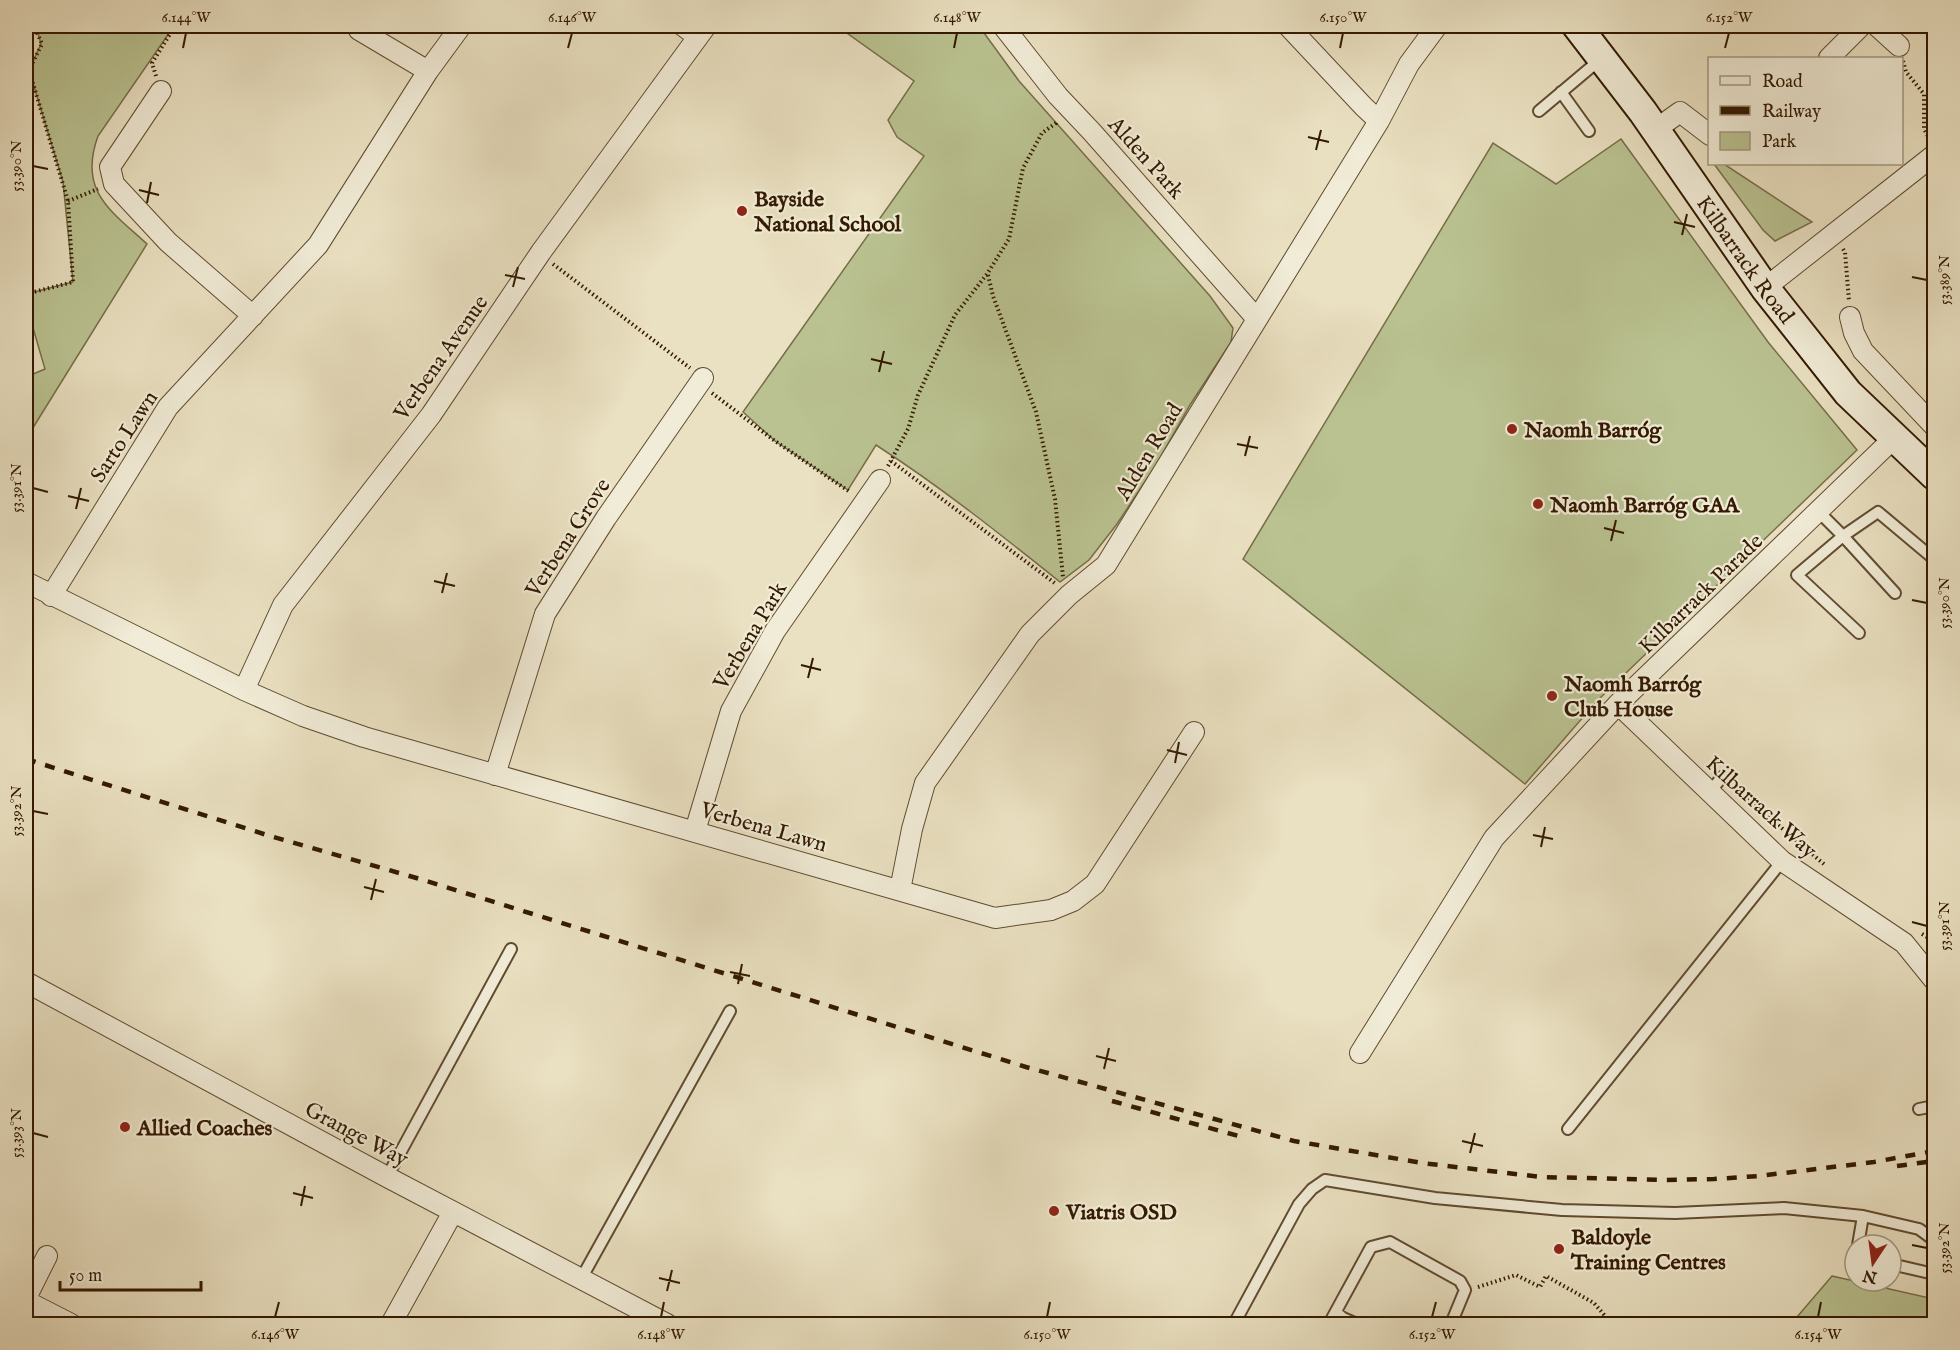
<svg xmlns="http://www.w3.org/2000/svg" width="1960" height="1350" viewBox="0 0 1960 1350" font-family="'IM FELL English',serif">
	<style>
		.green { fill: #bac291; stroke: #766e48; stroke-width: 1.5 }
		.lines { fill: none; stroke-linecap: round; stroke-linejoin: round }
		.service-casing { stroke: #614b30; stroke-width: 14 }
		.minor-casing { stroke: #614b30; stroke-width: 22 }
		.secondary-casing { stroke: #331900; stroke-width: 32 }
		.path { stroke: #331900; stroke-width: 4; stroke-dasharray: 1.5 3; stroke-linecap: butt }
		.service { stroke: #f1ecd7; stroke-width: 10 }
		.minor { stroke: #f1ecd7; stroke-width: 20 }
		.secondary { stroke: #f1ecd7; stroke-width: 28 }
		.rail { stroke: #331900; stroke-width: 4.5; stroke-dasharray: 10 10; stroke-linecap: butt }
		.ticks { fill: none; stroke: #331900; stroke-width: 2 }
		.poi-dot { fill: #8f2418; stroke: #f1ecd7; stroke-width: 2 }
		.labels { text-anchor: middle; stroke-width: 4.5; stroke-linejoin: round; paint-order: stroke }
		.street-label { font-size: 22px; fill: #331900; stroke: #f1ecd7 }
		.poi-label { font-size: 22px; font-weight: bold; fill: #331900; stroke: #f1ecd7; text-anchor: start }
		.neatline { fill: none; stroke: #331900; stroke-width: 2 }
		.ticks-label { font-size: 15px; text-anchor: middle; fill: #331900 }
	</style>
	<rect width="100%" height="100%" fill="#eae1c2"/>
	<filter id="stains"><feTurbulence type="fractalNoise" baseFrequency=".00333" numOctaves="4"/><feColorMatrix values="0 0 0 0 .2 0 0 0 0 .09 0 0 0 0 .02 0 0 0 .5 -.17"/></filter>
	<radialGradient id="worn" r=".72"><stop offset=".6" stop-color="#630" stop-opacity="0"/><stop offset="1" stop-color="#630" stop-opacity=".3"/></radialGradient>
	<!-- green -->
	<path class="green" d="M36 26H174L98 136C78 191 110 210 147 244L26 439V377L45 369 26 304V294L73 282 63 182 29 70 41 44Z
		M837 26H979L1019 81 1210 296 1233 328 1231 342 1190 405 1156 465 1117 524 1089 560 1060 582C1000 534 941 487 876 445L848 490 775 441 743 412 924 156 897 137 888 120 914 81Z
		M1621 139 1768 342 1857 450 1598 700 1525 784 1243 559 1493 143 1556 184Z
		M1714 164H1724L1812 222 1775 241 1763 230Z
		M1832 1276 1934 1299V1315L1924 1324H1791Z"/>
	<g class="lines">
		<!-- service casing -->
		<g class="service-casing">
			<path id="service" d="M1561 92 1589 131
				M1539 111 1602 58
				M1819 512 1843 536 1878 512 1934 559
				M1859 633 1797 575 1843 536 1895 593
				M1709 793 1722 777
				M1919 1109 1934 1106
				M1568 1129 1782 861
				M387 1177 511 949
				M1858 1245 1863 1216
				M1891 1264 1934 1274
				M581 1279 730 1011
				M1336 1312 1343 1318 1357 1324
				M1234 1324 1299 1204 1312 1189 1325 1180 1435 1198 1562 1210 1675 1213 1784 1208 1863 1216 1919 1229 1934 1240
				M1329 1324 1371 1247 1390 1242 1460 1281 1465 1290 1451 1324"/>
		</g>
		<!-- minor casing -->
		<g class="minor-casing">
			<path id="minor" d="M683 26 698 37
				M1003 26 1058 96 1092 132 1257 319
				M1288 26 1364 107 1379 121
				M1877 26 1899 46
				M359 30 428 71
				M1829 58 1861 26
				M161 91 110 167 114 184 168 242 253 316
				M1655 130 1680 112 1710 135
				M1765 288 1934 155
				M1850 317 1854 333 1863 351 1934 426
				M26 582 244 690 303 716 364 737 995 918 1051 910 1073 901 1095 884 1194 732
				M51 596 168 407 318 245 428 71 461 26
				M244 690 283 605 431 415 541 252 706 26
				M1618 704 1782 861 1904 943 1934 980
				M495 775 545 614 606 518 703 378
				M695 831 731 711 775 631 880 480
				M900 890 912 829 925 783 1030 634 1069 595 1106 565 1379 121 1409 64 1437 26
				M26 982 387 1177 667 1324
				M1360 1053 1494 838 1618 704 1894 438
				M26 1298 47 1256
				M26 1301 71 1324
				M391 1324 453 1212"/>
		</g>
		<!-- secondary casing -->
		<g class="secondary-casing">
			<g id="secondary">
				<path id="s1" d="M1577 26 1643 112 1765 288 1848 393 1934 475"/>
			</g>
		</g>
		<!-- path -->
		<path class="path" d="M1903 61 1906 72 1924 94V129L1929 138
			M156 76 152 63 175 26
			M68 201 98 189
			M1843 249 1845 252 1849 301
			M553 264 690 368
			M988 275 993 296 1036 412 1055 499 1063 577
			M26 294 73 282 68 201 29 70 42 44 34 26
			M712 393 775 441 850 492
			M891 461 1056 584
			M888 466 908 429 918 395 955 315 987 274 1009 239 1023 168 1042 133 1056 123V120
			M1744 796 1825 865
			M1922 934 1934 941
			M1478 1287 1516 1275 1540 1287 1546 1276 1594 1303 1612 1324
			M1929 1324 1934 1320"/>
		<!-- service -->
		<use href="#service" class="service"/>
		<!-- minor -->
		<use href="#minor" class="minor"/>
		<!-- secondary -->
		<use href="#secondary" class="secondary"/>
		<!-- rail -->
		<path class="rail" d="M26 759 270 836 420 879 1026 1067 1294 1141 1422 1163 1541 1177 1666 1180 1714 1179 1759 1176 1874 1162 1934 1151
			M1112 1101 1242 1137
			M1897 1166 1934 1161"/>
	</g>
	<!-- ticks -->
	<path class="ticks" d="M183 48 186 33M568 48 572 33M954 48 957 33M1340 48 1343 33M1725 48 1729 33M1308 137 1329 142M1316 150 1321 130M33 166 48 169M139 190 159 195M147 203 151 182M1674 222 1695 227M1682 235 1687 214M505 275 525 279M1912 277 1927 280M513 287 518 267M871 359 892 364M879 372 884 351M1237 444 1258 448M1245 456 1250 436M33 488 48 492M68 496 89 501M76 509 81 488M1604 528 1624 533M1611 541 1616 520M434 581 455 586M442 593 447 573M1912 600 1927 603M801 665 821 670M808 678 813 658M1167 750 1187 755M1175 763 1179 742M33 811 48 814M1533 835 1553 839M1541 847 1545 827M364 887 384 892M371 900 376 879M1912 922 1927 926M730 972 750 976M738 984 742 964M1096 1056 1116 1061M1104 1069 1109 1048M33 1133 48 1137M1462 1141 1483 1146M1470 1153 1475 1133M293 1193 313 1198M301 1206 305 1186M1912 1245 1927 1248M659 1278 680 1283M667 1291 672 1270M275 1317 279 1302M661 1317 664 1302M1047 1317 1050 1302M1432 1317 1436 1302M1818 1317 1821 1302"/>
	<!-- markers -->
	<g class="poi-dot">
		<circle cx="742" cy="211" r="6"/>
		<circle cx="1512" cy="429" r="6"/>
		<circle cx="1538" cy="504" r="6"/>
		<circle cx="1552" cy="696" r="6"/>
		<circle cx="125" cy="1127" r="6"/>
		<circle cx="1054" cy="1211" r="6"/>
		<circle cx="1559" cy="1249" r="6"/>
	</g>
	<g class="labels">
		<!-- street labels -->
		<g class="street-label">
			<text transform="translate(1147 157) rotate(48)" y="8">Alden Park</text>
			<text dy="8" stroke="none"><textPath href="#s1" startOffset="288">Kilbarrack Road</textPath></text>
			<text transform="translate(440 357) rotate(-55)" y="8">Verbena Avenue</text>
			<text transform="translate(123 436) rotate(-57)" y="8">Sarto Lawn</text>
			<text transform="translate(1148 451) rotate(-59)" y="8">Alden Road</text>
			<text transform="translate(567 537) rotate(-57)" y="8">Verbena Grove</text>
			<text transform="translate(1700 593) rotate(-44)" y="8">Kilbarrack Parade</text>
			<text transform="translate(749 635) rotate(-59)" y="8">Verbena Park</text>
			<text transform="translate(1762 806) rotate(42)" y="8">Kilbarrack Way</text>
			<text transform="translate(764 826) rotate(16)" y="8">Verbena Lawn</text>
			<text transform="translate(357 1133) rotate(28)" y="8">Grange Way</text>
		</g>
		<!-- poi labels -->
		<g class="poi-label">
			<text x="754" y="206">Bayside<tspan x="754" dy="25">National School</tspan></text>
			<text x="1524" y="437">Naomh Barróg</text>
			<text x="1550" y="512">Naomh Barróg GAA</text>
			<text x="1564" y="691">Naomh Barróg<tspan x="1564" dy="25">Club House</tspan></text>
			<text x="137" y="1135">Allied Coaches</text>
			<text x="1066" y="1219">Viatris OSD</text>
			<text x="1571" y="1244">Baldoyle<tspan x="1571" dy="25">Training Centres</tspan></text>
		</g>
	</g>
	<!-- margin -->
	<rect width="1960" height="1350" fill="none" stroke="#eae1c2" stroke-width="66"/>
	<!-- legend -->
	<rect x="1708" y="57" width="195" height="108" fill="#f1ecd7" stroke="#a59881" stroke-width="1.5"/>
	<rect x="1720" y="76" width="30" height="9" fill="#f1ecd7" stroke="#a59881" stroke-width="1.5"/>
	<text x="1762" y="87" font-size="18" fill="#331900">Road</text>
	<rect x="1720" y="106" width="30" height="9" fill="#331900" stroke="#a59881" stroke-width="1.5"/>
	<text x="1762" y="117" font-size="18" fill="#331900">Railway</text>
	<rect x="1720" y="132" width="30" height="18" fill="#bac291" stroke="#a59881" stroke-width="1.5"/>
	<text x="1762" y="147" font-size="18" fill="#331900">Park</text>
	<!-- north arrow -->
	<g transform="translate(1873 1263) rotate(193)"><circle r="28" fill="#f1ecd7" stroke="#a59881" stroke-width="1.5"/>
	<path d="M0-4.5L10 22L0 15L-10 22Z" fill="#8f2418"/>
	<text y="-9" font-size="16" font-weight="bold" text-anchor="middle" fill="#331900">N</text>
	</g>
	<!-- scale -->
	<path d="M60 1281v9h141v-9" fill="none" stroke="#331900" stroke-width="3"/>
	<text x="69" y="1281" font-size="18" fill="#331900" stroke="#f1ecd7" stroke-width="4.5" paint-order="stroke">50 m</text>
	<rect x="33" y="33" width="1894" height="1284" class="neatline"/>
	<g class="ticks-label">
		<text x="186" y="22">6.144°W</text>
		<text x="572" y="22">6.146°W</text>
		<text x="957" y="22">6.148°W</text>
		<text x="1343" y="22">6.150°W</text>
		<text x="1729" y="22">6.152°W</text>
		<text transform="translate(16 166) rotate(-90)" y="5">53.390°N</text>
		<text transform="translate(1944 280) rotate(-90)" y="5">53.389°N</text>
		<text transform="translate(16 488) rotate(-90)" y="5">53.391°N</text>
		<text transform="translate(1944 603) rotate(-90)" y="5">53.390°N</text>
		<text transform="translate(16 811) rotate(-90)" y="5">53.392°N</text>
		<text transform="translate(1944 926) rotate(-90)" y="5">53.391°N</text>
		<text transform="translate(16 1133) rotate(-90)" y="5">53.393°N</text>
		<text transform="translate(1944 1248) rotate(-90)" y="5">53.392°N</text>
		<text x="275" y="1339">6.146°W</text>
		<text x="661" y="1339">6.148°W</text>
		<text x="1047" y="1339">6.150°W</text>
		<text x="1432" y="1339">6.152°W</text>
		<text x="1818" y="1339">6.154°W</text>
	</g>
	<rect width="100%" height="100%" filter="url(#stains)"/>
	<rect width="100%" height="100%" fill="url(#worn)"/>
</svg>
